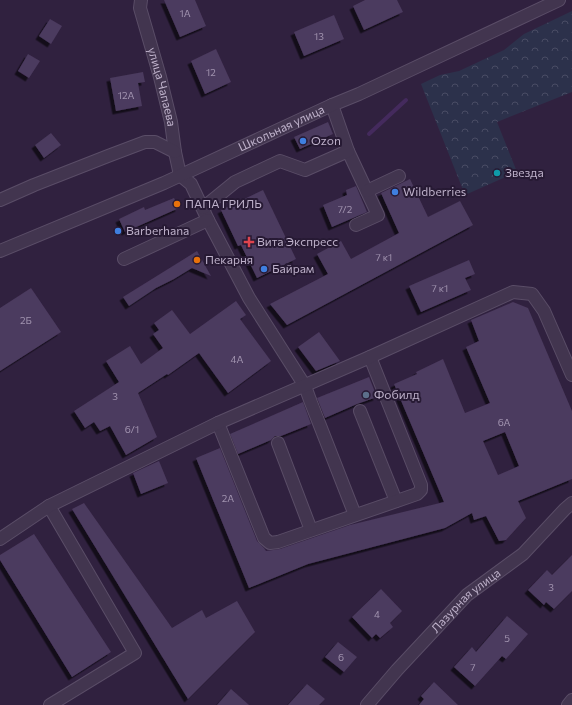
<svg xmlns="http://www.w3.org/2000/svg" width="572" height="705" viewBox="0 0 572 705" font-family="Commissioner,sans-serif">
	<style>
		.park { fill: url(#park-crowns) }
		.lines { fill: none; stroke-linecap: round; stroke-linejoin: round }
		.stream { stroke: #442a5d; stroke-width: 4 }
		.building { fill: #4b3a5e; fill-rule: evenodd; filter: url(#shadow) }
		.minor-casing { stroke: #5a4d67; stroke-width: 14 }
		.minor { stroke: #42354f; stroke-width: 12 }
		.shop-dot { fill: #3f7fe0; stroke: #271a34; stroke-width: 1.5 }
		.culture-dot { fill: #0f9aa8; stroke: #271a34; stroke-width: 1.5 }
		.food-dot { fill: #e8710a; stroke: #271a34; stroke-width: 1.5 }
		.health-dot { fill: #e0444e; stroke: #271a34; stroke-width: 1.5 }
		.service-dot { fill: #5c6f8a; stroke: #271a34; stroke-width: 1.5 }
		.labels { text-anchor: middle; stroke-width: 4; stroke-linejoin: round; paint-order: stroke }
		.number-label { font-size: 10px; fill: #a193af }
		.street-label { font-size: 12px; fill: #beb1ca; stroke: #271a34 }
		.poi-label { font-size: 12px; fill: #beb1ca; stroke: #271a34; text-anchor: start }
	</style>
	<defs>
		<pattern id="park-crowns" width="20" height="18" patternUnits="userSpaceOnUse"><rect width="20" height="18" fill="#2c314b"/><path d="M2 6a3 3 0 1 1 6 0M12 15a3 3 0 1 1 6 0" fill="none" stroke="#494c64"/></pattern>
		<filter id="shadow"><feDropShadow dx="-3.5" dy="3.5" stdDeviation="0" flood-color="#0009"/></filter>
	</defs>
	<rect width="100%" height="100%" fill="#30213f"/>
	<!-- park -->
	<path class="park" d="M572 11V92L497 122 517 172 465 195 421 84 440 75 459 71 504 50 524 34Z"/>
	<g class="lines">
		<!-- stream -->
		<path class="stream" d="M369 134 406 100"/>
	</g>
	<!-- building -->
	<path class="building" d="M164 0H195L206 26 180 37Z
		M365 0H397L403 12 364 30 353 6Z
		M334 15 344 39 304 56 294 32Z
		M50 19 62 26 51 44 39 36Z
		M216 49 231 82 205 94 191 61Z
		M28 54 40 61 29 78 18 71Z
		M143 72 145 82 138 83 142 106 116 111 110 78Z
		M328 122 333 134 300 149 294 137Z
		M51 133 61 145 44 158 35 145Z
		M410 179 428 217 460 201 473 225 287 325 270 304 328 274 317 254 341 241 351 259 399 233 381 193Z
		M356 186 367 212 332 227 323 205 347 195 346 190Z
		M263 190 296 259 257 278 241 245 238 246 221 210Z
		M174 198 179 208 125 232 119 219 144 207 145 210Z
		M197 251 211 276 192 268 174 279 156 288 129 306 123 297Z
		M469 260 475 274 465 278 471 290 421 312 409 286Z
		M31 288 61 332 0 371V308Z
		M236 301 246 315 240 319 271 361 228 393 199 353 168 375 167 374 138 393 157 437 126 455 110 426 100 431 94 422 85 428 74 411 119 382 106 361 130 346 141 364 163 348 153 334 159 330 154 323 172 310 190 334Z
		M513 302 528 308 572 411V479L518 501 526 518 506 540 499 541 486 516 474 520 472 513 445 528 308 564 249 588 196 458 220 448 257 541 264 548 266 551 280 549 350 525 444 502 394 384 417 374 416 372 443 359 465 413 490 403 466 347 479 341 471 320ZM505 432 519 466 498 475 483 441Z
		M319 332 340 361 316 371 298 347Z
		M369 377 377 397 357 404 325 418 317 398Z
		M303 402 311 424 281 436H275L271 440 238 454 230 434Z
		M159 461 168 483 141 494 133 473Z
		M84 503 172 628 202 610 206 618 237 601 255 632 188 699 72 509Z
		M34 534 111 652 72 677 0 560V555Z
		M572 555V591L554 609 546 602 544 605 528 590 547 570 552 575Z
		M381 589 402 611 390 623 393 627 380 638 376 634 372 638 352 617Z
		M507 616 528 634 506 659 502 656 475 686 454 667 472 647 476 652Z
		M338 642 357 657 344 672 325 657Z
		M434 682 458 705H419L424 699 421 696Z
		M307 684 325 699 319 705H288Z
		M231 689 249 705H217Z"/>
	<g class="lines">
		<!-- minor casing -->
		<g class="minor-casing">
			<g id="minor">
				<path id="s1" d="M141 0 140 8 160 77 171 122 175 152 180 175 191 184 208 220 249 298 305 386 310 400 355 515"/>
				<path d="M348 151 378 215 356 225"/>
				<path d="M367 191 399 176"/>
				<path d="M0 200 34 185 108 156 145 142H155L175 152"/>
				<path d="M203 208 235 182 280 161 305 170 348 151 332 105"/>
				<path id="s2" d="M0 251 164 183 332 105 359 94 559 0"/>
				<path d="M124 259 208 220"/>
				<path d="M360 411 396 501"/>
				<path d="M218 423 264 538 270 543 278 542 417 494 421 490V485L370 357"/>
				<path d="M278 443 311 530"/>
				<path d="M49 506 135 653 50 705"/>
				<path d="M0 539 49 506 218 423 370 357 513 292 532 294 544 311 572 375"/>
				<path id="s3" d="M367 705 397 670 467 595 523 554 565 509 572 503"/>
				<path d="M568 705 572 700"/>
			</g>
		</g>
		<!-- minor -->
		<use href="#minor" class="minor"/>
	</g>
	<!-- markers -->
	<g class="shop-dot">
		<circle cx="303" cy="141" r="4"/>
		<circle cx="395" cy="192" r="4"/>
		<circle cx="118" cy="231" r="4"/>
		<circle cx="264" cy="269" r="4"/>
	</g>
	<circle class="culture-dot" cx="497" cy="173" r="4"/>
	<g class="food-dot">
		<circle cx="177" cy="204" r="4"/>
		<circle cx="197" cy="260" r="4"/>
	</g>
	<path class="health-dot" d="M247 236h4v4h4v4h-4v4h-4v-4h-4v-4h4z"/>
	<circle class="service-dot" cx="366" cy="395" r="4"/>
	<g class="labels">
		<!-- number labels -->
		<g class="number-label">
			<text x="185" y="17">1А</text>
			<text x="319" y="40">13</text>
			<text x="211" y="76">12</text>
			<text x="126" y="99">12А</text>
			<text x="345" y="213">7/2</text>
			<text x="384" y="261">7 к1</text>
			<text x="440" y="292">7 к1</text>
			<text x="26" y="324">2Б</text>
			<text x="237" y="363">4А</text>
			<text x="115" y="400">3</text>
			<text x="504" y="426">6А</text>
			<text x="132" y="433">6/1</text>
			<text x="228" y="502">2А</text>
			<text x="551" y="591">3</text>
			<text x="377" y="618">4</text>
			<text x="507" y="642">5</text>
			<text x="341" y="661">6</text>
			<text x="473" y="671">7</text>
		</g>
		<!-- street labels -->
		<g class="street-label">
			<text dy="4" stroke="none"><textPath href="#s1" startOffset="90">улица Чапаева</textPath></text>
			<text dy="4" stroke="none"><textPath href="#s2" startOffset="307">Школьная улица</textPath></text>
			<text dy="4" stroke="none"><textPath href="#s3" startOffset="144">Лазурная улица</textPath></text>
		</g>
		<!-- poi labels -->
		<g class="poi-label">
			<text x="311" y="145">Ozon</text>
			<text x="505" y="177">Звезда</text>
			<text x="403" y="196">Wildberries</text>
			<text x="185" y="208">ПАПА ГРИЛЬ</text>
			<text x="126" y="235">Barberhana</text>
			<text x="257" y="246">Вита Экспресс</text>
			<text x="205" y="264">Пекарня</text>
			<text x="272" y="273">Байрам</text>
			<text x="374" y="399">Фобилд</text>
		</g>
	</g>
</svg>
